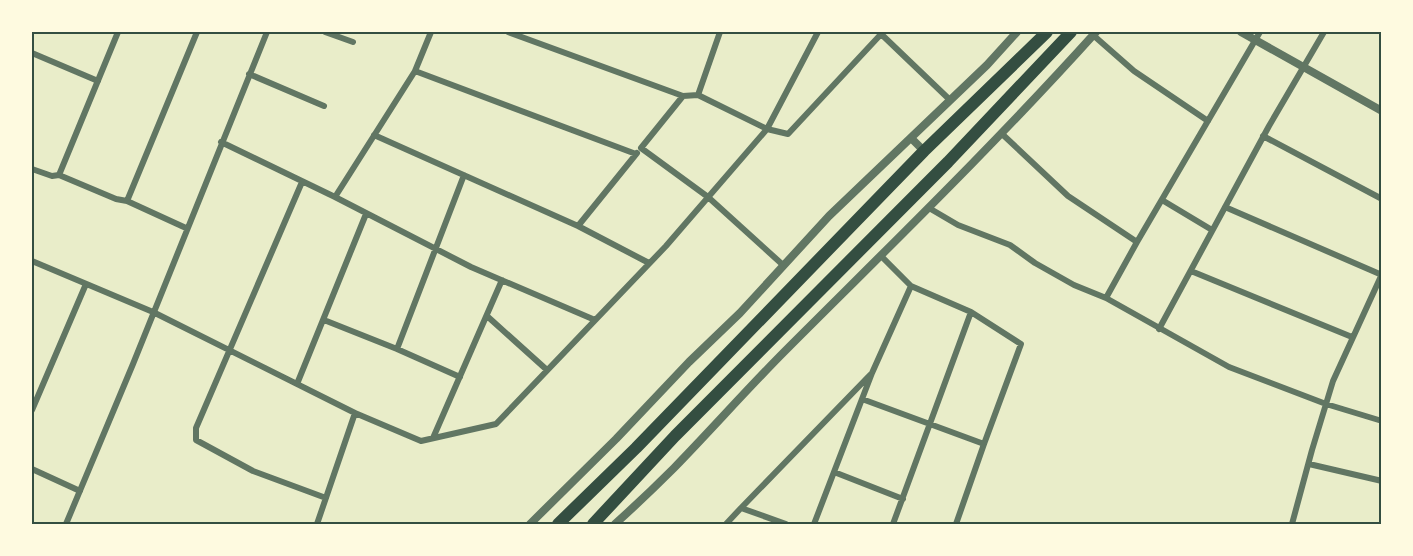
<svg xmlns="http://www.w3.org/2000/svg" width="1413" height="556" viewBox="0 0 1413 556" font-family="'Varela Round',sans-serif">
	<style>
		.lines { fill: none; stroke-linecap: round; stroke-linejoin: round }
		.minor { stroke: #617663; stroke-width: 6 }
		.tertiary { stroke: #617663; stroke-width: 8 }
		.trunk { stroke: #344e41; stroke-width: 12 }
		.neatline { fill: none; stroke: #344e41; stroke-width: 2 }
	</style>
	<rect width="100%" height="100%" fill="#e9edc9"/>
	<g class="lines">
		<!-- minor -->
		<path class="minor" d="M325 32 353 42
			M431 32 415 71 636 154
			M508 32 683 96
			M818 32 767 129 788 134 883 32
			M879 32 950 100
			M1093 35 1134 71 1208 121
			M32 53 98 81
			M249 74 324 106
			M698 95 683 96 641 148 708 197 783 265
			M1001 133 1068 196 1137 242
			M374 135 578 226
			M1263 136 1382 199
			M221 142 335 197 415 71
			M637 153 578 226 649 263
			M32 169 52 176 59 175 116 199 127 201 186 228
			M59 175 118 32
			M302 182 196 428V440L253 471 326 498
			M335 197 471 267 595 320
			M1162 200 1212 230
			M127 201 197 32
			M1225 207 1382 275
			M929 208 958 225 1010 245 1035 263 1074 285 1106 298 1229 367 1326 404 1382 421
			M32 261 153 312 355 413
			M1191 271 1352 337
			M911 286 971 312 1021 344 984 444
			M1106 298 1137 242 1260 32
			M487 316 547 370
			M324 320 397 349 460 377
			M1159 329 1269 126 1324 32
			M397 349 464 175
			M297 384 366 214
			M862 399 984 444 956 524
			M32 410 86 284
			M433 438 502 280
			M1309 464 1382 481
			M32 469 80 491
			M834 472 903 499
			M741 508 870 375
			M66 524 133 364 267 32
			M317 524 355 413 421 441 496 424 666 246 767 129 698 95 720 32
			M726 524 741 508 786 524
			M814 524 872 373 911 286 881 256
			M893 524 971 312
			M1292 524 1312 450 1333 381 1382 274"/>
		<!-- tertiary -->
		<path class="tertiary" d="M1241 32 1382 111
			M911 138 924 151
			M530 524 616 439 689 362 740 313 829 216 987 65 1017 32
			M615 524C635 506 655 487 674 468 712 429 748 388 786 350 891 245 997 142 1096 32"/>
		<!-- trunk -->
		<path class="trunk" d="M558 524 636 448 924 151 1047 32
			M593 524 675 436 948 162 1071 32"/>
	</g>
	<!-- border -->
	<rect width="1413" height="556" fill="none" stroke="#fefae0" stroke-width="66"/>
	<rect x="33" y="33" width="1347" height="490" class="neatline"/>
</svg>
